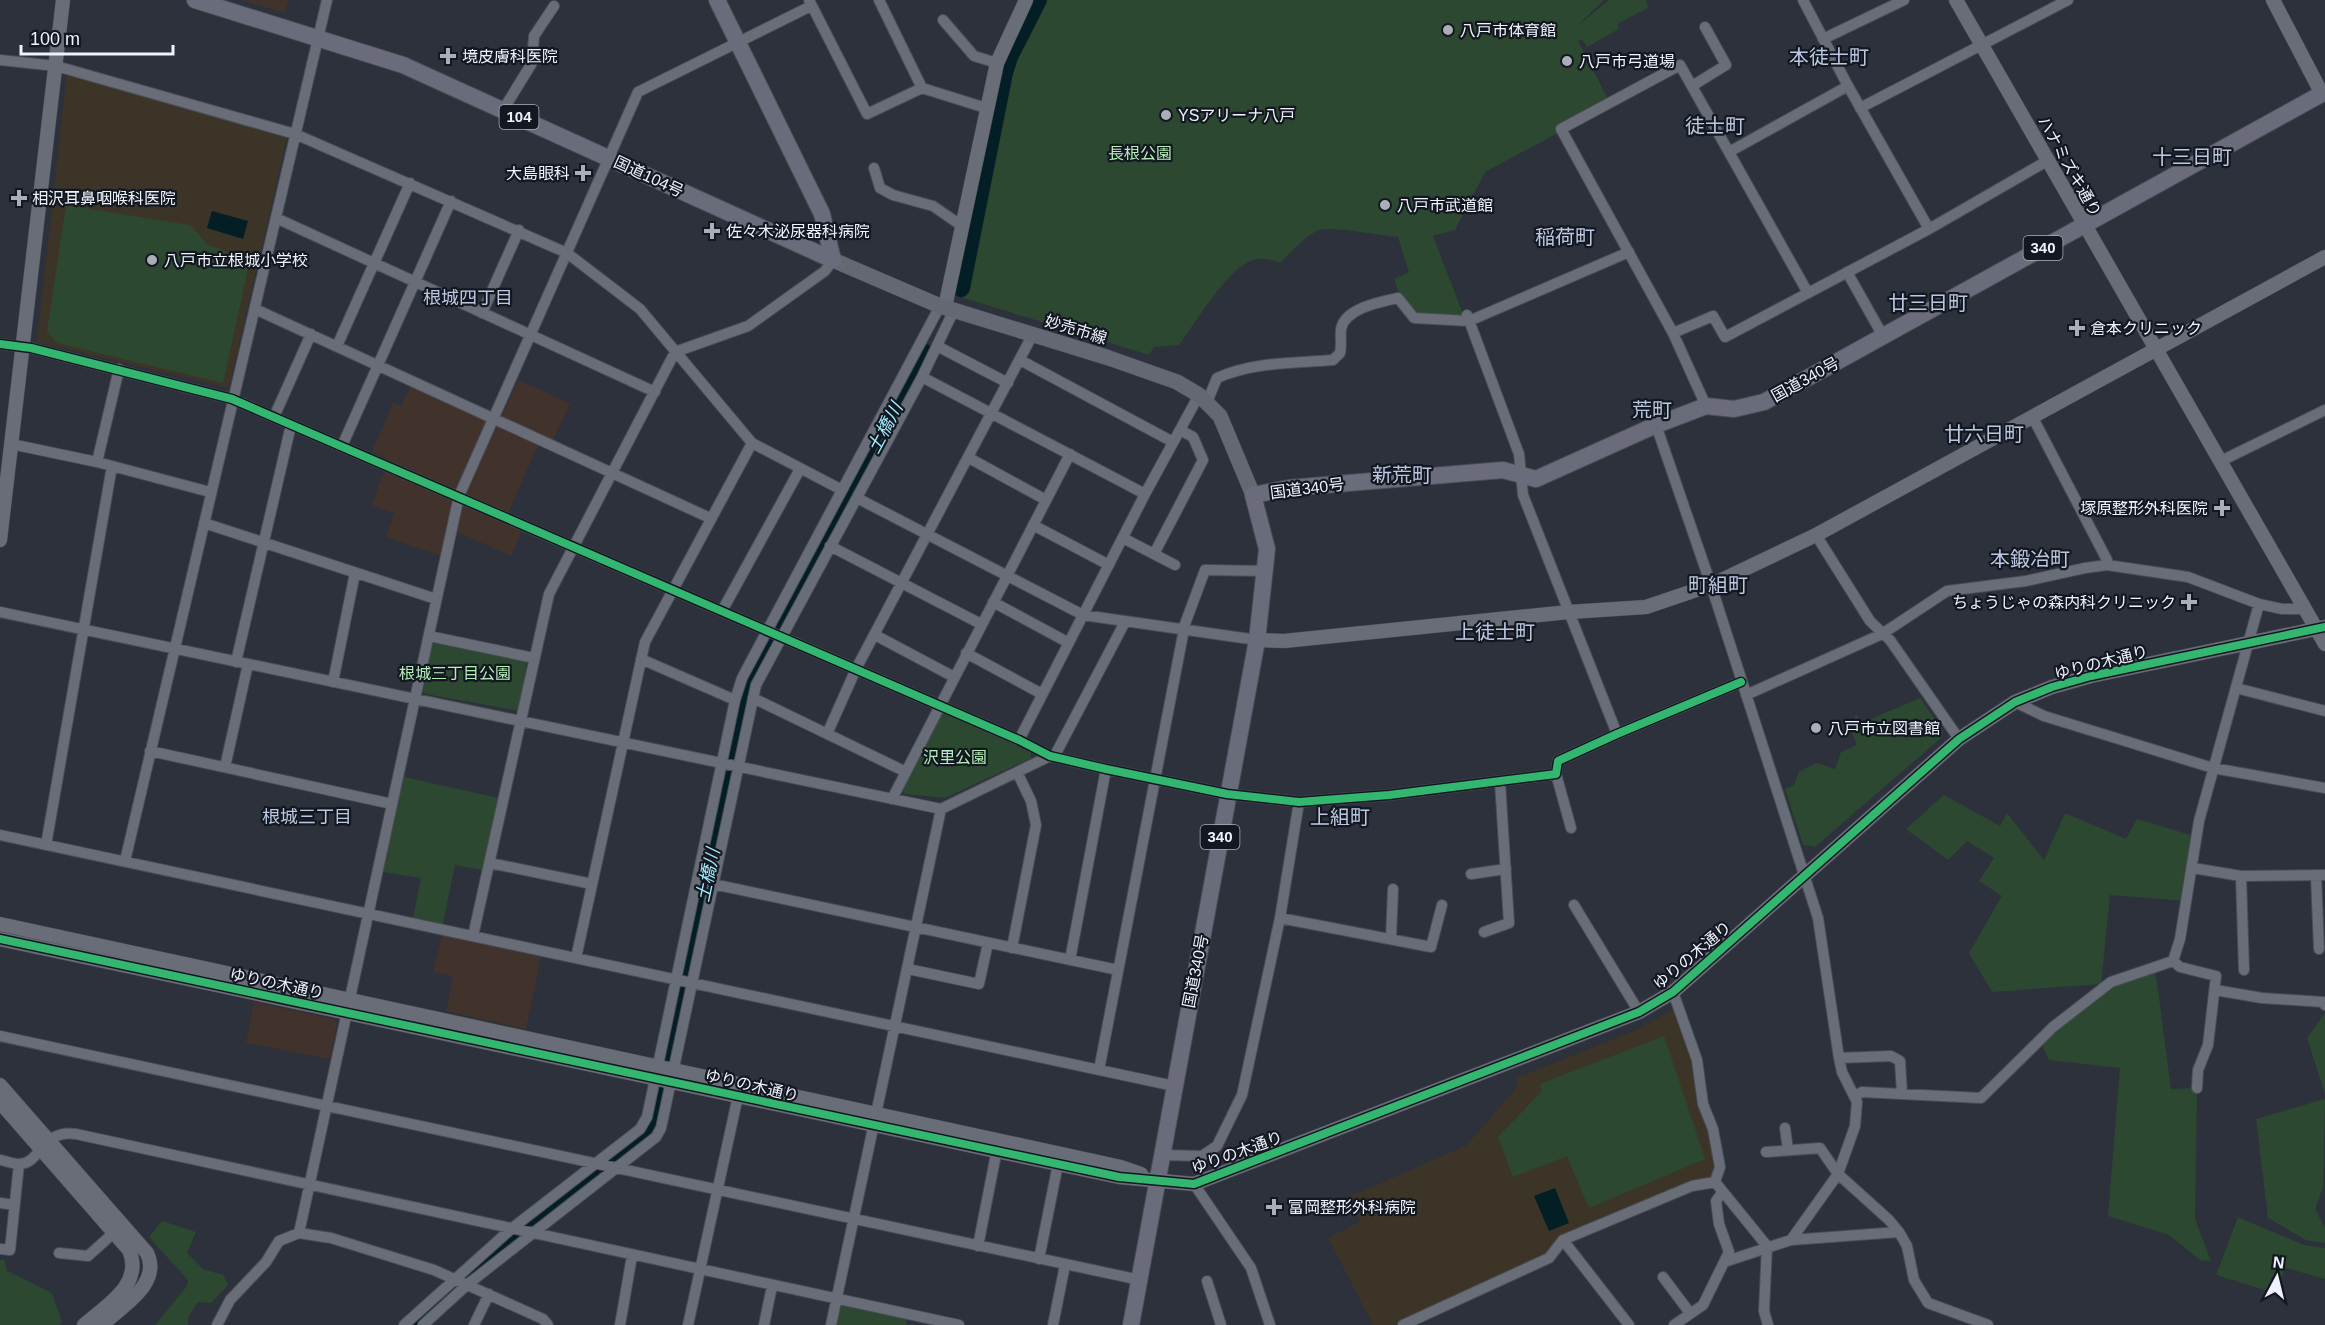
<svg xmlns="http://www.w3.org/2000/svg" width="2325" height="1325" viewBox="0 0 2325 1325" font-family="Helvetica,'Noto Sans JP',sans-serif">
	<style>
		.commercial { fill: #41322c }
		.education { fill: #3d3428 }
		.green { fill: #2c4831 }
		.water { fill: #041e26 }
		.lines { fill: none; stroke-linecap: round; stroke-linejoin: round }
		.river { stroke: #041e26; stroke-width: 18 }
		.minor-casing { stroke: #494d57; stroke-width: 12 }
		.tertiary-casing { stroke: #494d57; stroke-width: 15 }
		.secondary-casing { stroke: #494d57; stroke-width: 16 }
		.trunk-casing { stroke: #494d57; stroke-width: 18 }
		.minor { stroke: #696d78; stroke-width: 10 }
		.tertiary { stroke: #696d78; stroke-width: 14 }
		.secondary { stroke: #636873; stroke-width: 15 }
		.trunk { stroke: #6a6c7c; stroke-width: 16 }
		.cycleway-casing { stroke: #131720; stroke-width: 11 }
		.cycleway { stroke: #33b770; stroke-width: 8 }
		.poi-dot { fill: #a9aeb9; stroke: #131720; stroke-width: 2 }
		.labels { text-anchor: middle; stroke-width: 4.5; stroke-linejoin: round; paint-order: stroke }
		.shield { fill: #131720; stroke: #acb0bb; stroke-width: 1.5 }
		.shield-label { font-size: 15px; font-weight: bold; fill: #edf2fd }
		.poi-label { font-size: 16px; fill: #edf2fd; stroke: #131720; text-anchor: start }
		.park-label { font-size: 16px; fill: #b5eeb8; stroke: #131720 }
		.street-label { font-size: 16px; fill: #edf2fd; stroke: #131720 }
		.neighbourhood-label { font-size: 18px; fill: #bcc8e2; stroke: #131720 }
		.water-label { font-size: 18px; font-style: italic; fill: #a4ebff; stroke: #131720 }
		.quarter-label { font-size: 20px; fill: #bcc8e2; stroke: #131720 }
	</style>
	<rect width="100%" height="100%" fill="#2c313c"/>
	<!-- commercial -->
	<path class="commercial" d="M241 0H289L285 13Z
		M518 380 570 403 552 442 542 437 504 522 522 531 511 556 446 527 441 556 386 537 394 513 372 505 388 459 372 451 393 403 401 406 411 385 497 426Z
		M442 935 541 957 526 1029 446 1011 453 976 433 972Z
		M254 1002 334 1019 337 1022 330 1059 246 1043Z"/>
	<!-- education -->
	<path class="education" d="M67 73 287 137 229 388 37 342Z
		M1673 1010 1678 1012 1694 1056 1716 1171 1711 1179 1560 1238 1544 1258 1394 1325H1373L1328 1238 1360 1222 1349 1197 1467 1145 1518 1086 1516 1078 1637 1030Z"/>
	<!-- green -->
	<path class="green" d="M1033 0H1604L1575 28 1609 0H1646L1648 8 1617 24 1619 29 1587 47 1582 39 1578 41 1608 99 1556 126 1558 133 1485 172 1455 230 1433 236 1463 314 1459 317 1415 316 1400 295 1394 279 1409 272 1398 237C1382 236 1331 226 1320 230 1306 234 1291 253 1280 263 1272 260 1262 257 1253 260 1226 270 1196 322 1179 345L1154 347 1149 355 964 298 959 293 1001 72 1006 55Z
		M66 205 190 225 208 245 250 260 223 383 57 343 47 331Z
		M437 641 527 661 519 711 426 694 422 691 432 644Z
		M1920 698 1943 731 1942 737 1815 847 1803 845 1785 789 1794 785 1799 772 1817 763 1835 769 1841 752 1857 745 1850 728 1856 714 1862 723Z
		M942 713 1031 752V758L945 798 905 794 902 790Z
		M404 777 498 798 482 870 455 865 443 924 413 918 421 878 383 872Z
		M1944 795 2000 826 2007 813 2044 860 2065 813 2126 839 2137 819 2197 837 2187 901 2110 895 2101 984 1992 992 1969 953 2002 896 1979 881 1994 858 1967 841 1948 860 1906 829Z
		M2155 968 2171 1089 2197 1088 2195 1219 2211 1261 2200 1260 2169 1235 2108 1216 2120 1068 2049 1060 2040 1040 2111 982Z
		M2325 1013V1094L2307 1038Z
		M1664 1036 1705 1159 1589 1208 1567 1156 1513 1177 1498 1137 1542 1091 1540 1084Z
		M2325 1099 2323 1187 2315 1209 2325 1228V1243L2306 1240 2268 1218 2256 1119Z
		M2238 1217 2304 1245 2325 1248V1279L2286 1268 2275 1293 2216 1275Z
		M162 1221 196 1232 187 1253 203 1269 223 1275 228 1285 211 1303 198 1302 188 1317V1325H155L187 1286 188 1280 149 1237Z
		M0 1260H4L7 1271 52 1293 62 1322 59 1325H0Z
		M842 1303 905 1317 907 1325H836Z"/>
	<!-- water -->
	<path class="water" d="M212 211 248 221 243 239 207 228Z
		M1555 1188 1569 1223 1549 1231 1534 1196Z"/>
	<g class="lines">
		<!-- river -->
		<path class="river" d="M961 288 1004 73 1009 57 1038 0
			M413 1325 444 1294 654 1130 747 687 925 353"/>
		<!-- minor casing -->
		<g class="minor-casing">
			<path id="minor" d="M809 0 867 114 922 88
				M879 0 922 88 986 108
				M1803 0 1848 86 1929 229
				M943 20 974 56 997 63
				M1823 39 1904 0
				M0 60 56 66 295 134 567 253 640 309 752 443 842 490
				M1692 86 1726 65 1705 27
				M1860 108 2068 0
				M503 110 532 63 534 36 554 6
				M1729 152 1848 86
				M874 168 880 188 893 195 933 206 962 226
				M276 218 655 392
				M1847 272 1883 336
				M255 309 710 518
				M482 313 519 230
				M1467 315 1519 454 1523 495 1617 734
				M1673 333 1713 316 1725 337 1929 229 2047 161
				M0 344 31 348 232 399 1019 740 1050 756 1106 769 1227 794 1299 802 1389 795 1556 774 1558 761 1617 734 1741 682
				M337 346 410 183
				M937 346 1008 383
				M1020 360 1173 442
				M922 377 1145 494
				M1207 402 1217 378C1253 362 1294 363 1333 360L1340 353C1342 345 1340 337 1341 329 1345 308 1380 302 1398 298L1414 318 1469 321 1629 252
				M1706 406 1673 333 1561 129 1680 65 1808 293
				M2032 416 2107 560V565
				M274 417 311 334
				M1656 425 1711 585 1818 918 1839 1058 1842 1072 1857 1102 1855 1126 1838 1174 1791 1240 1724 1262
				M11 444 97 462 210 492
				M342 446 451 201
				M969 458 1046 500
				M2221 461 2325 410
				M97 462 119 369
				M857 498 1083 615 1257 640
				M204 523 436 599
				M1033 525 1109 565
				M1816 535 1870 621 1890 640 1959 739
				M1123 538 1175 565
				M830 546 981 624
				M1154 554 1203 460 1193 437 1180 430
				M993 602 1069 643
				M722 611 800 469
				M0 612 941 809
				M875 635 954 677
				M429 636 534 658
				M966 653 1042 694
				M641 659 735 700
				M236 662 291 425
				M333 682 355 573
				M2236 688 2325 711
				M1746 695 1882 634 1947 591 2026 581 2085 568 2107 565 2188 577 2259 604 2282 609H2304
				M753 698 906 772
				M2015 702 2044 716 2213 768 2325 788
				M827 734 856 669 1033 334
				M1019 740 1145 494 1199 395
				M150 751 392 804
				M1054 757 1125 622
				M225 767 248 664
				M1556 774 1571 828
				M892 799 1070 454
				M0 835 1174 1086
				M46 845 112 466
				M125 861 327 0
				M490 863 592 884
				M2193 868 2241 876 2325 875
				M1471 874 1506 869
				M2316 875 2319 949
				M2241 876 2244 970
				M713 884 1118 970
				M1574 905 1639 1012
				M1280 918 1431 947 1442 905
				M1484 932 1509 923 1500 782
				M473 936 549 594 675 352 748 326 825 271 833 260
				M1391 938 1393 889
				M1012 948 1036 825 1031 801 1017 772
				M576 958 645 642 752 443
				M1070 960 1106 769
				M2173 961 2180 967 2216 976 2208 1045 2198 1070 2197 1088
				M908 969 979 984 988 943
				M2215 990 2262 998 2323 1002 2325 1005
				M1673 992 1697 1060 1703 1104 1713 1129 1720 1167 1715 1182
				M0 1036 1140 1280
				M1839 1058 1891 1056 1900 1061 1902 1093
				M1099 1070 1185 624 1205 570 1266 571
				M1855 1096 1862 1092 1981 1098 2053 1027 2111 982 2173 961 2180 939 2199 821 2259 604
				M1785 1128 1788 1150
				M1766 1152 1820 1148 1838 1174 1889 1220 1899 1232 1907 1246 1914 1280 1928 1303 1988 1325
				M1162 1155 1202 1156 1217 1146 1242 1095 1280 918 1299 802
				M0 1160C6 1161 13 1164 19 1164 41 1164 41 1129 76 1134L959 1325
				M1715 1182 1767 1246 1764 1311 1768 1325
				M1194 1184 1251 1268 1270 1325
				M0 1203 14 1205
				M299 1233 459 496 638 92 811 6
				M1563 1240 1629 1325
				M1791 1240 1899 1232
				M978 1246 998 1144
				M0 1249 10 1250 19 1164
				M59 1253 88 1256 118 1229
				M1039 1259 1058 1164
				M1663 1277 1690 1313
				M1207 1281 1221 1325
				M217 1325 230 1300 266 1262 279 1241 299 1233 331 1238 434 1270 543 1319 548 1325
				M404 1325 511 1229 640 1129 647 1117 735 700 742 678 940 306
				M423 1325 468 1284 656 1137 661 1128 756 685 922 377 954 310
				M474 1325 489 1294
				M620 1325 632 1256
				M688 1325 738 1096
				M764 1325 772 1286
				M831 1325 941 809 1050 756
				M1053 1325 1065 1265
				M1403 1325 1549 1258 1563 1240 1692 1186 1715 1182
				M1674 1325 1703 1305 1729 1252 1719 1224 1716 1201 1722 1193"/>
		</g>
		<!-- tertiary casing -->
		<g class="tertiary-casing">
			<path id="tertiary" d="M1956 0 2325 644
				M2273 0 2322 94
				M945 307 997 63 1026 0
				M0 540 63 0
				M1257 640 1284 641 1569 612 1646 607 1711 585 1816 535 2325 257
				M0 924 1121 1167 1141 1174
				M0 939 1119 1177 1194 1184 1639 1012 1673 992 1959 739 2015 702 2052 687 2091 676 2325 627
				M0 1085 147 1253C162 1284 122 1306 102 1325
				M0 1102 129 1250C144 1284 107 1305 84 1325"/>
		</g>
		<!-- secondary casing -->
		<g class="secondary-casing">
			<path id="secondary" d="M833 260 940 306 1109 358 1177 382 1199 395 1220 416 1253 495"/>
		</g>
		<!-- trunk casing -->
		<g class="trunk-casing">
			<path id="trunk" d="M195 0 403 65 833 260
				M717 0 822 214 833 260
				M1131 1325 1257 640 1267 549 1253 495 1289 488 1503 470 1536 479 1656 425 1706 406 1734 409 1764 402 2325 92"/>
		</g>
		<!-- minor -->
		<use href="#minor" class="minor"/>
		<!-- tertiary -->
		<use href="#tertiary" class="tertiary"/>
		<!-- secondary -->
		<use href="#secondary" class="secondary"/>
		<!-- trunk -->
		<use href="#trunk" class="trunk"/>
		<!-- cycleway casing -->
		<g class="cycleway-casing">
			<path id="cycleway" d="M0 344 31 348 232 399 1019 740 1050 756 1106 769 1227 794 1299 802 1389 795 1556 774 1558 761 1617 734 1741 682
				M0 939 1119 1177 1194 1184 1639 1012 1673 992 1959 739 2015 702 2052 687 2091 676 2325 627"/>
		</g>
		<!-- cycleway -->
		<use href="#cycleway" class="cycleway"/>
	</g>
	<!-- markers -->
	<g class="poi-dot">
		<circle cx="1448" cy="30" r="6"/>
		<path d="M445 47h6v6h6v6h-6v6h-6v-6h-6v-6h6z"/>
		<circle cx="1567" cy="61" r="6"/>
		<circle cx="1166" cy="115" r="6"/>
		<path d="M580 164h6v6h6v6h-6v6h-6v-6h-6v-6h6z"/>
		<path d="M16 189h6v6h6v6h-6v6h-6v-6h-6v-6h6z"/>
		<circle cx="1385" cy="205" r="6"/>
		<path d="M709 222h6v6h6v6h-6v6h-6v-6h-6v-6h6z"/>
		<circle cx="152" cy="260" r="6"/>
		<path d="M2074 319h6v6h6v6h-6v6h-6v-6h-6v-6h6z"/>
		<path d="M2219 499h6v6h6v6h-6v6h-6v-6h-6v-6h6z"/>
		<path d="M2186 593h6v6h6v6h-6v6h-6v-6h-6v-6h6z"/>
		<circle cx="1816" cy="728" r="6"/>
		<path d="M1271 1198h6v6h6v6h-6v6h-6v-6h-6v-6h6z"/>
	</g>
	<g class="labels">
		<!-- shield labels -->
		<g class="shield">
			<rect x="499.5" y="105" width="39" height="24" rx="4.5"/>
			<rect x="2023.5" y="236" width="39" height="24" rx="4.5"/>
			<rect x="1200.5" y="825" width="39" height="24" rx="4.5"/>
		</g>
		<g class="shield-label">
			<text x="519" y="122">104</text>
			<text x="2043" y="253">340</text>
			<text x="1220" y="842">340</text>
		</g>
		<!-- poi labels -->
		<g class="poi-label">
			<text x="1460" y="36">八戸市体育館</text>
			<text x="462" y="62">境皮膚科医院</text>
			<text x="1579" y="67">八戸市弓道場</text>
			<text x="1178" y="121">YSアリーナ八戸</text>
			<text x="570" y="179" text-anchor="end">大島眼科</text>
			<text x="32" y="204">相沢耳鼻咽喉科医院</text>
			<text x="1397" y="211">八戸市武道館</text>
			<text x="726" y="237">佐々木泌尿器科病院</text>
			<text x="164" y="266">八戸市立根城小学校</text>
			<text x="2090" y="334">倉本クリニック</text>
			<text x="2208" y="514" text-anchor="end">塚原整形外科医院</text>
			<text x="2176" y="608" text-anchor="end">ちょうじゃの森内科クリニック</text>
			<text x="1828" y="734">八戸市立図書館</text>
			<text x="1288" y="1213">富岡整形外科病院</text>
		</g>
		<!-- park labels -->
		<g class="park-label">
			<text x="1140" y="159">長根公園</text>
			<text x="455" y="679">根城三丁目公園</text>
			<text x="955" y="763">沢里公園</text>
		</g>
		<!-- street labels -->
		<g class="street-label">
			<text transform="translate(2070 166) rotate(61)" y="6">ハナミズキ通り</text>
			<text transform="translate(649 176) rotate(25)" y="6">国道104号</text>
			<text transform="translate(1076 329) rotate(17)" y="6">妙売市線</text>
			<text transform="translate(1805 379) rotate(-29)" y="6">国道340号</text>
			<text transform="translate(1307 488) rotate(-7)" y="6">国道340号</text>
			<text transform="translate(2101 662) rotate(-14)" y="6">ゆりの木通り</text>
			<text transform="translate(1692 955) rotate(-40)" y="6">ゆりの木通り</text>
			<text transform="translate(1195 971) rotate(-79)" y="6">国道340号</text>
			<text transform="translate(277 983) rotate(12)" y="6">ゆりの木通り</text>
			<text transform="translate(752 1085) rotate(13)" y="6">ゆりの木通り</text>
			<text transform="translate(1237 1152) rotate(-20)" y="6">ゆりの木通り</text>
		</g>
		<!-- neighbourhood labels -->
		<g class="neighbourhood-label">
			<text x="468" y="304">根城四丁目</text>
			<text x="307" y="823">根城三丁目</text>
		</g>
		<!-- water labels -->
		<g class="water-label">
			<text transform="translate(885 428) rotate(-62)" y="6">土橋川</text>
			<text transform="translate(708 875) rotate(-78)" y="6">土橋川</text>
		</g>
		<!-- quarter labels -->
		<g class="quarter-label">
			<text x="1829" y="64">本徒士町</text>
			<text x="1715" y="133">徒士町</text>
			<text x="2192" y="164">十三日町</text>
			<text x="1565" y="244">稲荷町</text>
			<text x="1928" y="310">廿三日町</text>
			<text x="1652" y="417">荒町</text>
			<text x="1984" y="441">廿六日町</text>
			<text x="1402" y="482">新荒町</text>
			<text x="2030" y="566">本鍛冶町</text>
			<text x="1718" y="592">町組町</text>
			<text x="1495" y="639">上徒士町</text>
			<text x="1340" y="824">上組町</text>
		</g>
	</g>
	<!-- north arrow -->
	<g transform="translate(2277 1277) rotate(7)" stroke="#131720" stroke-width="4.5" paint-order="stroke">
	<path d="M0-4.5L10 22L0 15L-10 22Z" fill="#edf2fd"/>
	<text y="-9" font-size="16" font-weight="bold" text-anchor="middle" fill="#edf2fd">N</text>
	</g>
	<!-- scale -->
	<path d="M21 45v9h152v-9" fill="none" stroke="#edf2fd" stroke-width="3"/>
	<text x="30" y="45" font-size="18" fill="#edf2fd" stroke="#131720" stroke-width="4.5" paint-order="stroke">100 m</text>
</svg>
